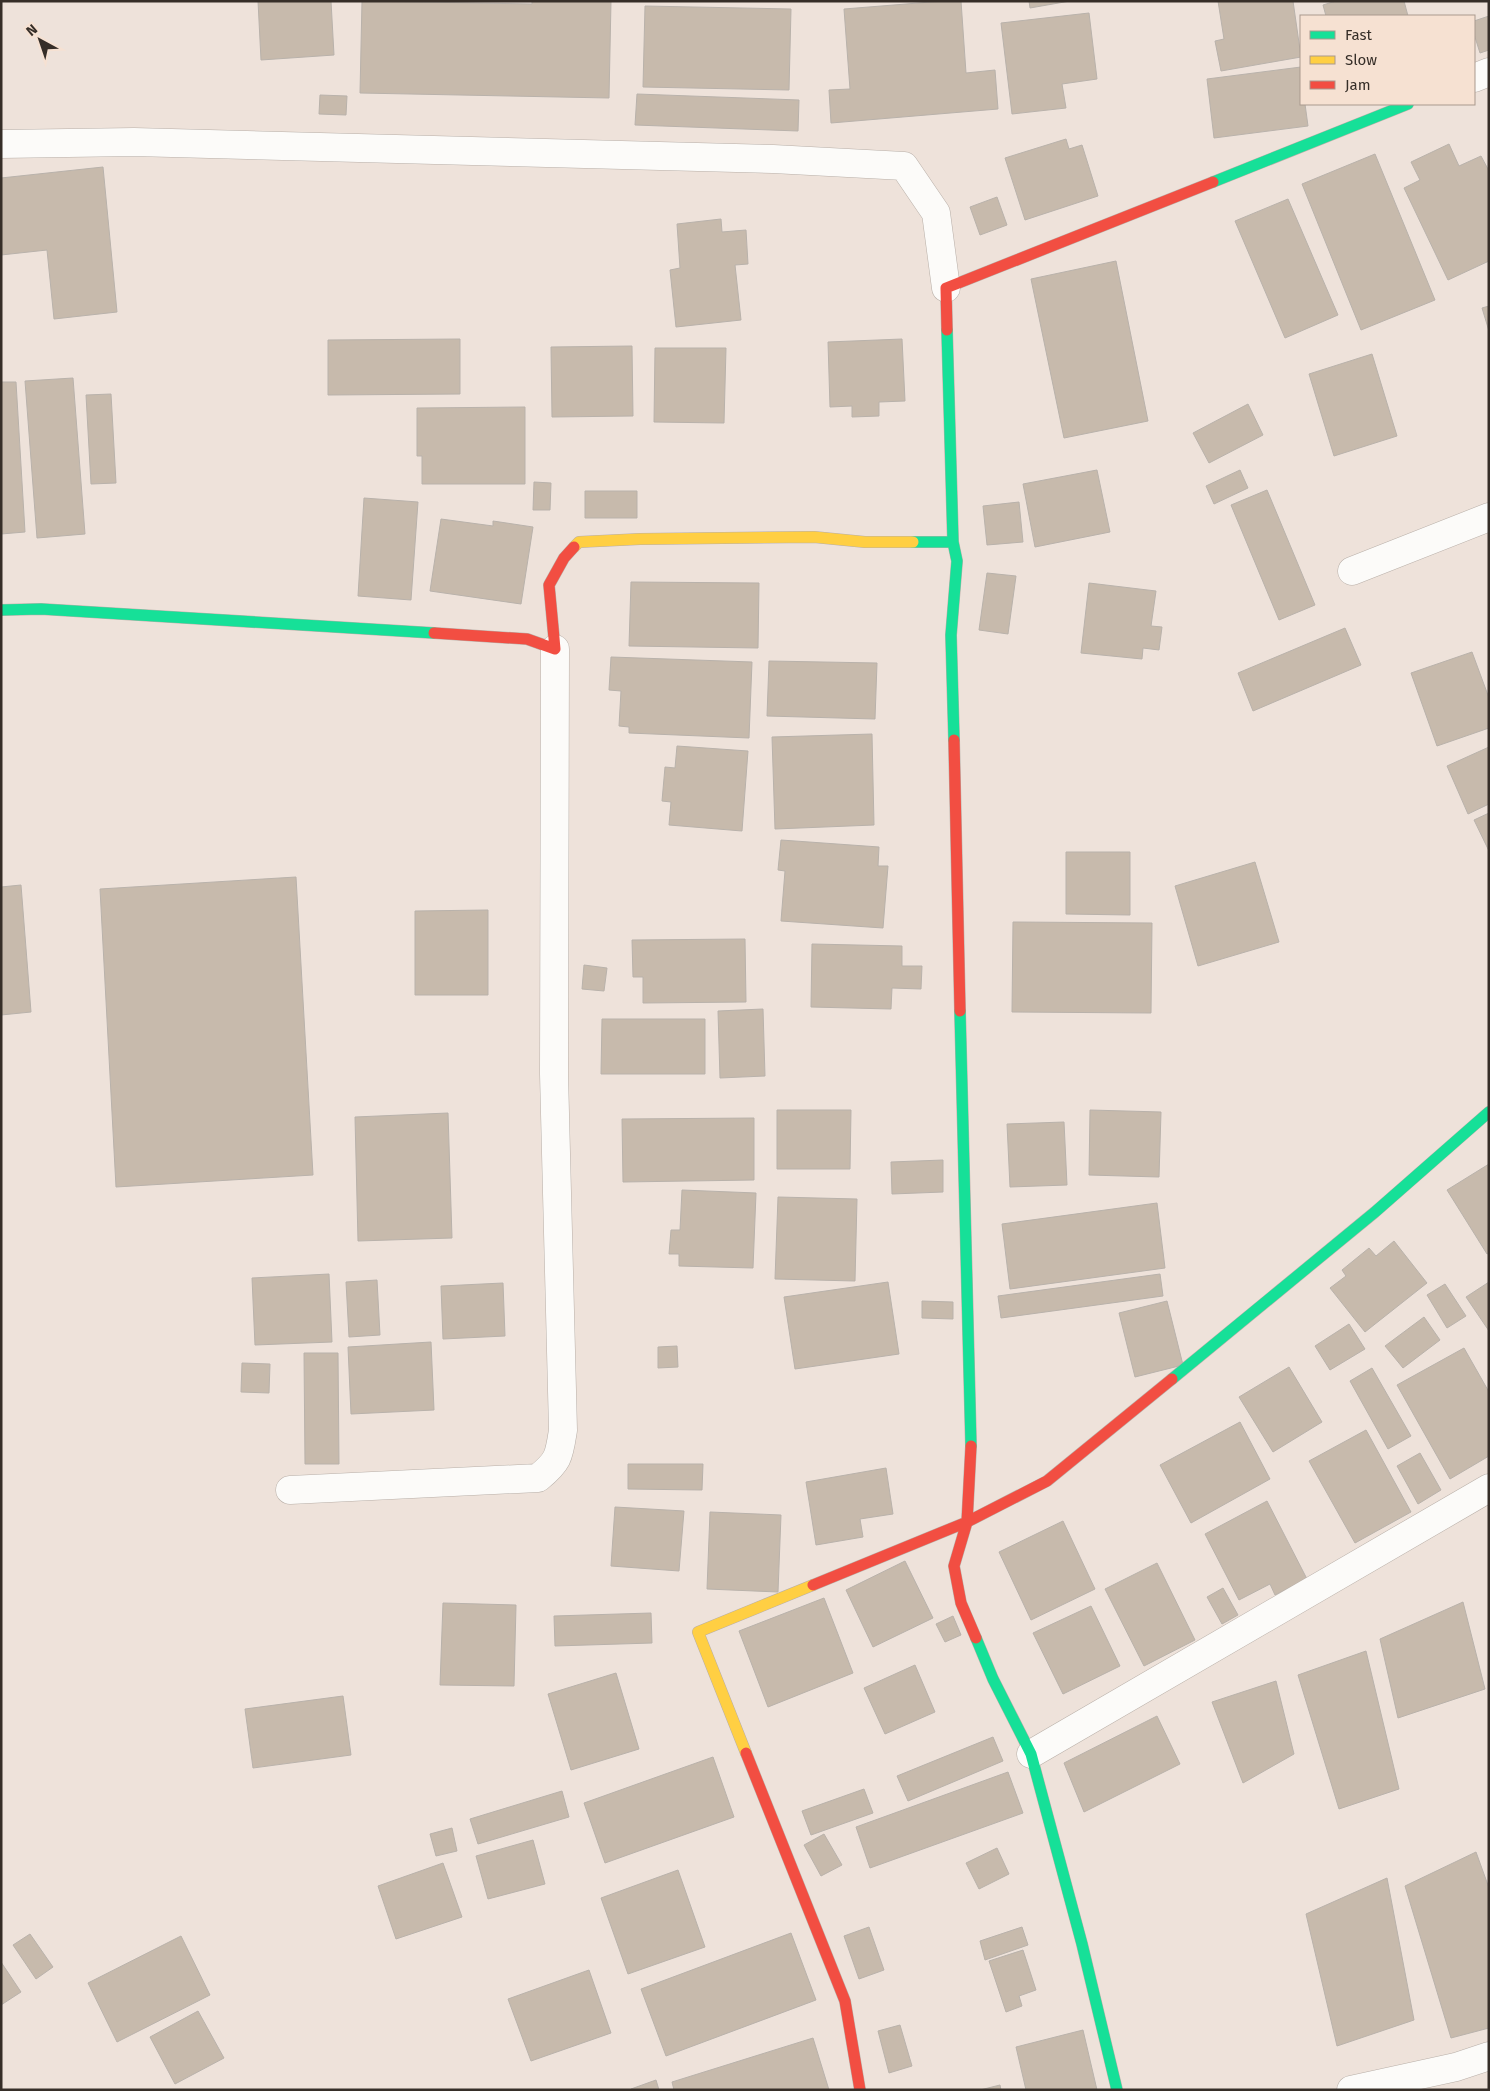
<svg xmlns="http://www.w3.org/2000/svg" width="1490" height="2091" viewBox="0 0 1490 2091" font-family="'Fira Sans',sans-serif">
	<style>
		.building { fill: #c7baac; stroke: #b9b2ab }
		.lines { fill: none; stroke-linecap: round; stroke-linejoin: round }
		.street-casing { stroke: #b8afa8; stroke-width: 29 }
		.fast-casing { stroke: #b8afa8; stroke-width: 12 }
		.slow-casing { stroke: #b8afa8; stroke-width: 12 }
		.jam-casing { stroke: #b8afa8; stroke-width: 12 }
		.street { stroke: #fcfbf9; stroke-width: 28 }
		.fast { stroke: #16e098; stroke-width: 11 }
		.slow { stroke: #ffcf43; stroke-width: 11 }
		.jam { stroke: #f24e42; stroke-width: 11 }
	</style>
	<rect width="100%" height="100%" fill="#eee2da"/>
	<!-- building -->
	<path class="building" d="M258 1H331L334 55 261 60Z
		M362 1 532 4V1H611L609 98 360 93Z
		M943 1H961L966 73 995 70 998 109 831 123 829 90 850 89 844 9Z
		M1029 1H1070L1030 8Z
		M1218 1H1293L1301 57 1221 71 1215 41 1224 39Z
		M1336 1H1404L1408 16H1326L1323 5Z
		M645 6 791 9 789 90 643 87Z
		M1089 13 1097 79 1062 84 1066 108 1012 114 1001 23Z
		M1489 16V50L1480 53 1474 34V21Z
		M1301 67V104H1305L1308 126 1214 138 1207 79Z
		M637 94 799 100 798 131 635 125Z
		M320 95 347 96 346 115 319 114Z
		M1066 139 1069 149 1082 145 1098 196 1025 220 1005 158Z
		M1449 144 1459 166 1481 156 1489 171V261L1448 280 1404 188 1420 180 1411 162Z
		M1375 154 1435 300 1361 330 1302 184Z
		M103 167 117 312 54 319 47 250 1 255V178Z
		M997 197 1007 225 980 235 970 207Z
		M1288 199 1338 315 1285 338 1235 221Z
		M721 219 722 232 746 230 748 264 735 265 741 320 676 327 670 270 680 268 677 224Z
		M1116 261 1148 421 1064 438 1031 279Z
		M1489 306V331L1482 308Z
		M460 339V394L328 395V340Z
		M902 339 905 401 879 402V416L852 417V406L830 407 828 342Z
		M632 346 633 416 552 417 551 347Z
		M655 348H726L724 423 654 422Z
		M1372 354 1397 436 1334 456 1309 374Z
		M73 378 85 534 37 538 25 381Z
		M1 382H16L25 532 1 534Z
		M111 394 116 483 91 484 86 395Z
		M1248 404 1263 435 1209 463 1193 433Z
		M525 407V484H422V456H417V408Z
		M1097 470 1110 532 1035 547 1023 484Z
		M1240 470 1248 488 1214 504 1206 486Z
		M534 482 551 483 550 510H533Z
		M1267 490 1315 605 1279 620 1231 505Z
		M585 491H637V518H585Z
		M364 498 418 502 411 600 358 596Z
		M1019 502 1023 542 987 545 983 506Z
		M441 519 493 526V521L533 527 521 604 430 591Z
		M987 573 1016 576 1008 634 979 630Z
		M631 582 759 583 758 648 629 646Z
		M1089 583 1156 591 1151 626 1162 627 1159 650 1143 648 1142 659 1081 653Z
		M1345 628 1361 665 1253 711 1238 673Z
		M1472 652 1489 698V728L1437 746 1411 673Z
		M611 657 752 662 749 738 629 733V727L619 726 621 691 609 690Z
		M769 661 877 663 875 719 767 716Z
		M872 734 874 825 775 829 772 737Z
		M677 746 748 751 742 831 669 825 671 802 662 801 665 767 675 768Z
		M1489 747V804L1468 814 1447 766Z
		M1489 813V851L1474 820Z
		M781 840 879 847 878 866H888L883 928 781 921 785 871 778 870Z
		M1066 852H1130V915L1066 914Z
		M1255 862 1279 942 1198 966 1175 886Z
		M296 877 313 1175 116 1187 100 889Z
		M21 885 31 1012 1 1015V887Z
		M488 910V995H415V911Z
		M1013 922 1152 923 1151 1013 1012 1012Z
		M745 939 746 1002 643 1003V977H633L632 940Z
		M812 944 902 946V966H922L921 989 892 988 891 1009 811 1007Z
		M584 965 607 968 604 991 582 989Z
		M763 1009 765 1076 720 1078 718 1011Z
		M602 1019H705V1074H601Z
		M777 1110H851L850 1169H777Z
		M1090 1110 1161 1112 1159 1177 1089 1175Z
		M448 1113 452 1238 358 1241 355 1117Z
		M754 1118V1180L623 1182 622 1119Z
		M1064 1122 1067 1185 1010 1187 1007 1124Z
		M943 1160V1192L892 1194 891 1162Z
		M1489 1164V1253L1487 1254 1447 1190Z
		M682 1190 756 1193 753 1268 679 1266V1254H669L671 1230H680Z
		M778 1197 857 1199 855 1281 775 1279Z
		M1157 1203 1165 1268 1010 1289 1002 1224Z
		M1394 1241 1427 1283 1365 1332 1330 1288 1346 1276 1342 1270 1369 1248 1376 1256Z
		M329 1274 332 1342 255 1345 252 1278Z
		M1160 1274 1163 1296 1001 1318 998 1296Z
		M377 1280 380 1335 349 1337 346 1282Z
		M888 1282 899 1354 795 1369 784 1297Z
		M1489 1282V1331L1466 1297Z
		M503 1283 505 1336 443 1339 441 1286Z
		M1445 1284 1466 1316 1447 1328 1427 1295Z
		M922 1301 953 1302V1319L922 1318Z
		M1167 1301 1183 1365 1135 1377 1119 1313Z
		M1424 1317 1440 1340 1403 1368 1385 1346Z
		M1349 1324 1365 1349 1330 1370 1315 1346Z
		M431 1342 434 1410 351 1414 348 1347Z
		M677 1346 678 1367 658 1368V1347Z
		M1464 1348 1489 1392V1456L1450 1479 1397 1385Z
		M304 1353H338L339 1464H305Z
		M242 1363 270 1364 269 1393 241 1392Z
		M1289 1367 1322 1422 1273 1452 1239 1397Z
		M1372 1368 1411 1436 1388 1449 1350 1381Z
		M1240 1422 1270 1479 1191 1523 1160 1465Z
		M1366 1430 1411 1512 1355 1543 1309 1461Z
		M1420 1453 1441 1490 1418 1504 1397 1466Z
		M628 1464H703L702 1490 628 1489Z
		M886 1468 893 1514 860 1519 863 1537 816 1545 806 1482Z
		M1267 1501 1307 1579 1275 1595 1270 1584 1239 1600 1205 1534Z
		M615 1507 684 1511 679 1571 611 1566Z
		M710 1512 781 1515 778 1592 707 1589Z
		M1063 1521 1095 1589 1031 1620 999 1552Z
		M905 1561 933 1618 873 1647 846 1590Z
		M1157 1563 1195 1640 1144 1666 1105 1589Z
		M1223 1588 1238 1615 1222 1624 1207 1597Z
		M824 1598 853 1673 768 1707 739 1631Z
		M1463 1602 1485 1689 1398 1718 1380 1639Z
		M443 1603 516 1605 514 1686 440 1685Z
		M1091 1606 1120 1666 1063 1694 1033 1633Z
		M651 1613 652 1643 555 1646 554 1616Z
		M953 1616 961 1635 945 1642 936 1624Z
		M1366 1651 1399 1789 1339 1809 1298 1675Z
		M915 1665 935 1712 885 1734 864 1688Z
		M616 1673 639 1749 571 1770 548 1694Z
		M1276 1681 1294 1754 1243 1783 1212 1702Z
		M343 1696 351 1755 253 1768 245 1709Z
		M1157 1716 1180 1764 1084 1812 1064 1763Z
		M993 1737 1003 1761 908 1801 897 1776Z
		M713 1757 734 1817 605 1863 584 1803Z
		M1008 1772 1023 1813 870 1868 856 1827Z
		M864 1789 873 1813 811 1835 802 1811Z
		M562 1791 569 1817 478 1844 470 1819Z
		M452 1828 457 1851 436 1856 430 1834Z
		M824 1834 842 1865 821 1876 804 1845Z
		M533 1840 545 1884 488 1899 476 1856Z
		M997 1848 1009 1874 979 1889 966 1863Z
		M1476 1852 1489 1888V2028L1451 2038 1405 1886Z
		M443 1863 462 1917 396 1939 378 1886Z
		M678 1870 705 1947 628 1974 601 1898Z
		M1387 1878 1414 2020 1337 2046 1306 1914Z
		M869 1927 884 1970 859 1979 844 1936Z
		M1022 1927 1028 1945 985 1960 980 1941Z
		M791 1933 816 2000 666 2056 641 1989Z
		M30 1934 53 1967 36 1979 13 1945Z
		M181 1936 210 1995 117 2042 88 1983Z
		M1023 1950 1036 1990 1019 1996 1022 2006 1006 2012 989 1961Z
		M1 1962 21 1992 1 2005Z
		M589 1970 611 2033 531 2061 508 1999Z
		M198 2011 224 2058 175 2084 150 2037Z
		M900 2025 912 2066 889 2073 878 2031Z
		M1083 2030 1097 2090H1026L1016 2047Z
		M813 2038 829 2090H674L672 2082Z
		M656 2080 659 2090H631V2089Z
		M1000 2085 1001 2090H980Z"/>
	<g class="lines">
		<!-- street casing -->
		<g class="street-casing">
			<path id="street" d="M1474 78 1489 72
				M1 144 134 142 773 159 904 166 936 213 946 288
				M1352 571 1489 517
				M290 1490 538 1478C559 1461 559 1456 563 1430L554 1074 555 649
				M1031 1754 1489 1488
				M1351 2090 1456 2067 1489 2056"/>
		</g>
		<!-- fast casing -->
		<g class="fast-casing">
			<path id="fast" d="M1213 182 1408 104
				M913 542H953L947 330
				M953 542 957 561 951 635 954 740
				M1 610 41 609 434 633
				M960 1011 971 1446
				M1172 1379 1375 1212 1489 1112
				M976 1638 993 1679 1031 1754 1082 1944 1117 2090"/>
		</g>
		<!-- slow casing -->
		<g class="slow-casing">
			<path id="slow" d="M574 547 579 542 640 539 814 537 865 542H913
				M746 1753 698 1632 813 1585"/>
		</g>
		<!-- jam casing -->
		<g class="jam-casing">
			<path id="jam" d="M947 330 946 288 1213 182
				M434 633 527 639 555 649 549 585 564 558 574 547
				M954 740 960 1011
				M971 1446 967 1522 954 1566 961 1603 976 1638
				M813 1585 967 1522 1047 1481 1172 1379
				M746 1753 845 2001 860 2090"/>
		</g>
		<!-- street -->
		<use href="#street" class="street"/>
		<!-- fast -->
		<use href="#fast" class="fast"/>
		<!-- slow -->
		<use href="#slow" class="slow"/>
		<!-- jam -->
		<use href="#jam" class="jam"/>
	</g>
	<!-- border -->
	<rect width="1490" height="2091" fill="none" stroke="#362e28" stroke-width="5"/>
	<!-- legend -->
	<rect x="1300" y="15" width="175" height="90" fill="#f6e1d2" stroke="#a9998e"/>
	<rect x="1310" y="31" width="25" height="8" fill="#16e098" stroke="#a9998e"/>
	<text x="1345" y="40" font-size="15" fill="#362e28">Fast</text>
	<rect x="1310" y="56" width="25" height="8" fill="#ffcf43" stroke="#a9998e"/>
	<text x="1345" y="65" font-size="15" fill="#362e28">Slow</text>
	<rect x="1310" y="81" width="25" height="8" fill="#f24e42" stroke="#a9998e"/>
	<text x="1345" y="90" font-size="15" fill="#362e28">Jam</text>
	<!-- north arrow -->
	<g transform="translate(40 40) rotate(320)" stroke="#f6e1d2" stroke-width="4" paint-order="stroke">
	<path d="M0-4L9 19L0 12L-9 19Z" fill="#362e28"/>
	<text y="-8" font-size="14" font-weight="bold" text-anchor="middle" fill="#362e28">N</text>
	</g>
</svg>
